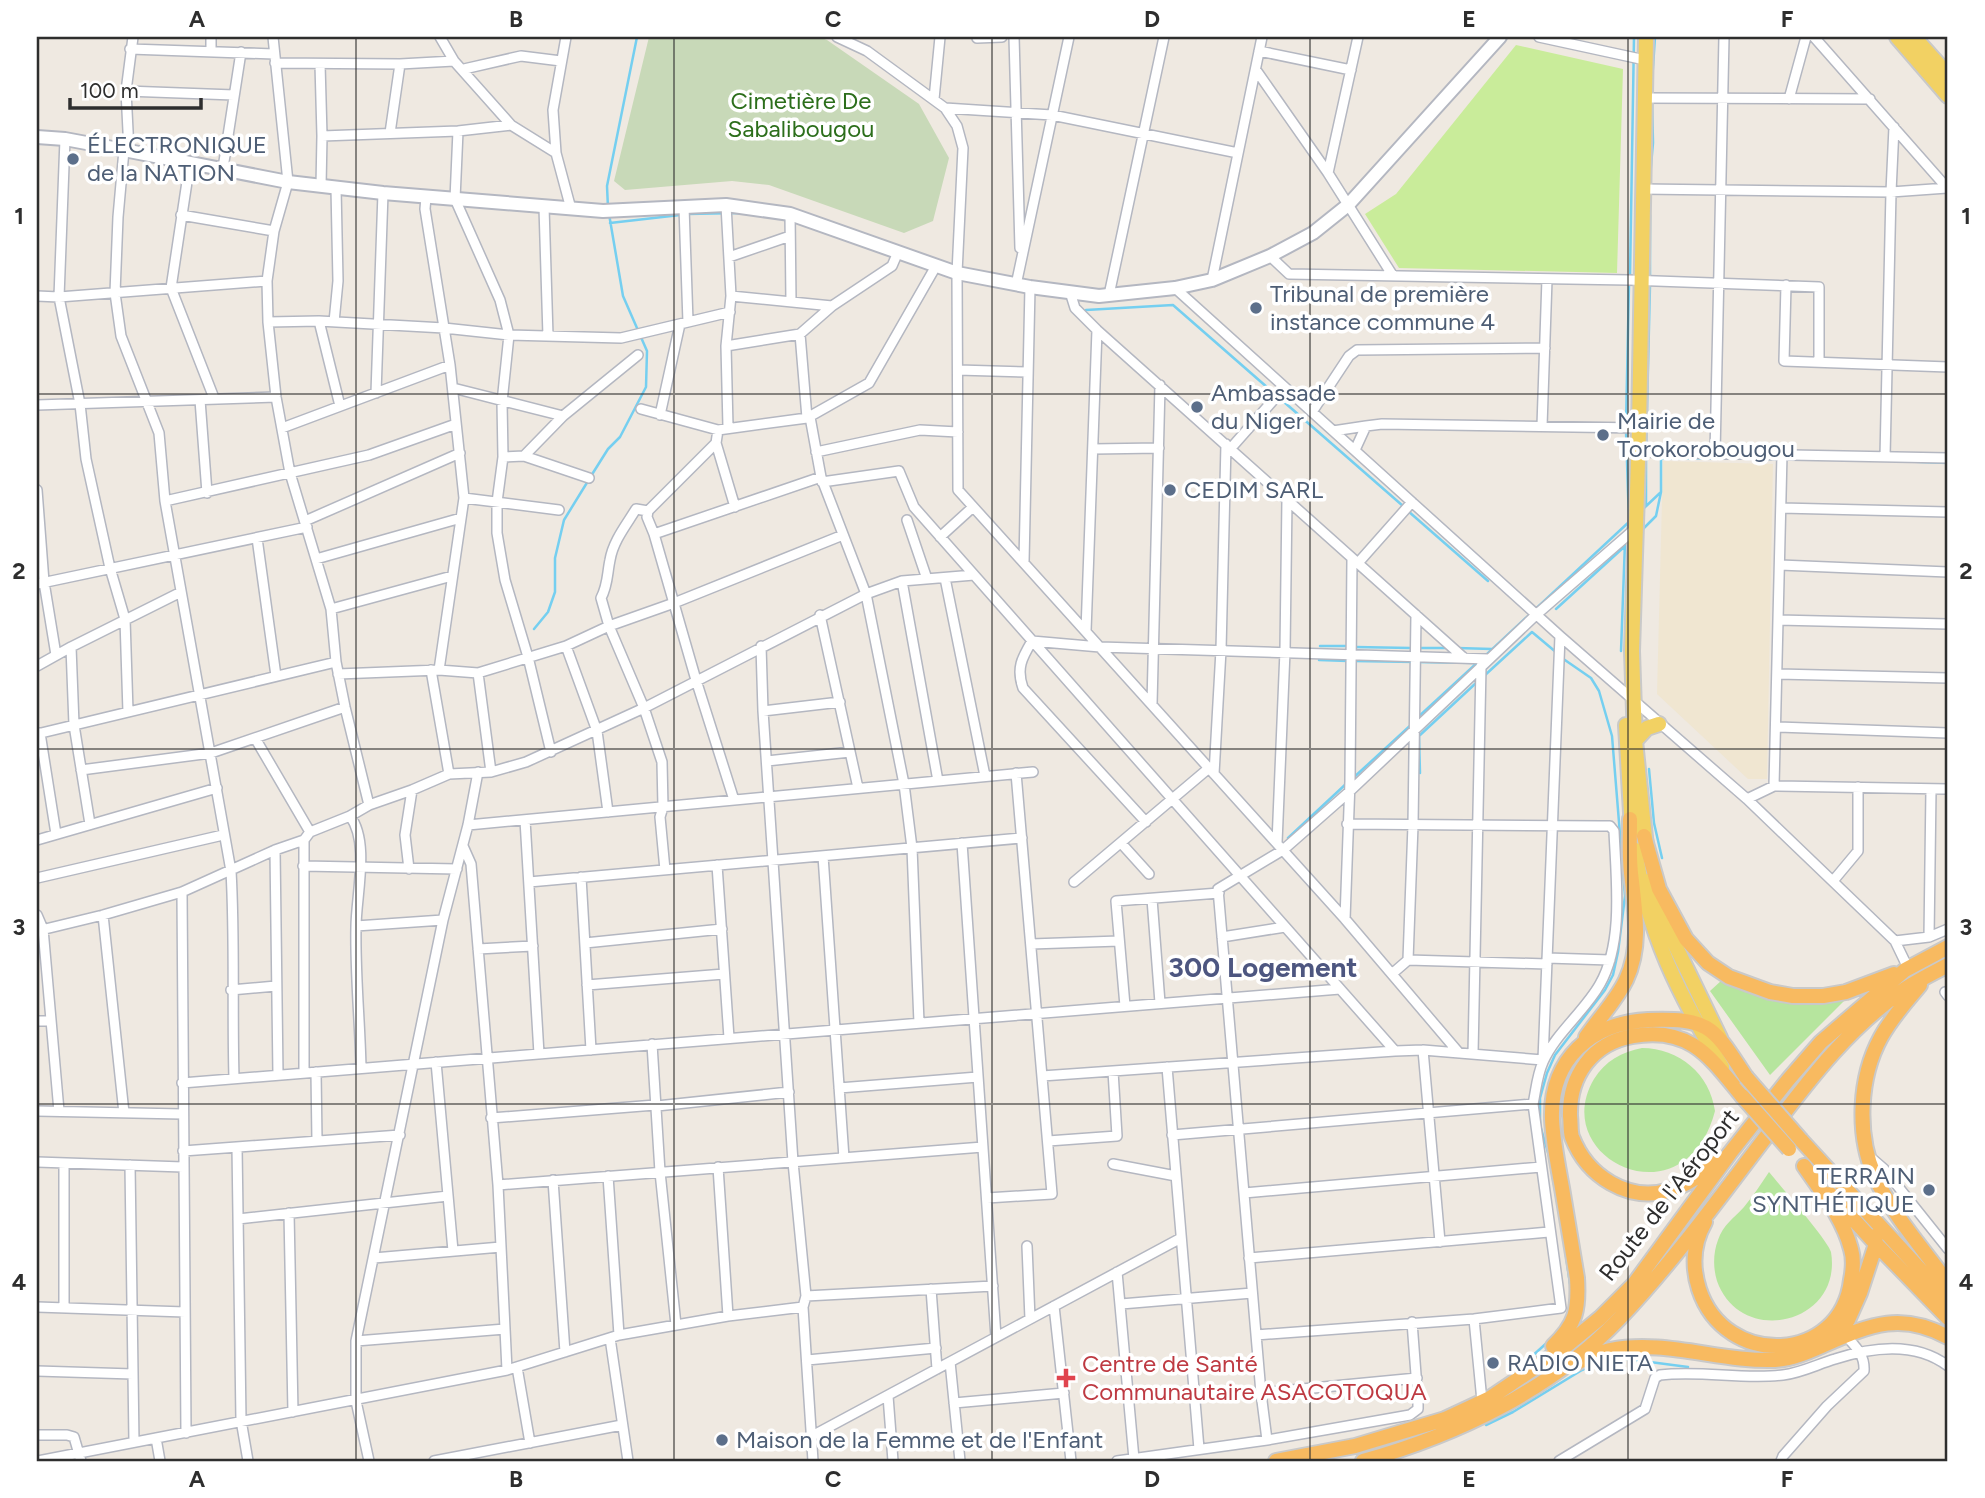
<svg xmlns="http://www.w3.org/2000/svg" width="1985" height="1498" viewBox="0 0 1985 1498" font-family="Figtree,sans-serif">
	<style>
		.education { fill: #f0e6d1 }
		.green { fill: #b6e59e }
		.cemetery { fill: #c8d9b8 }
		.pitch { fill: #c9ec9a }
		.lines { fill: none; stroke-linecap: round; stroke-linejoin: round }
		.stream { stroke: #75cff0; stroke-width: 2.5 }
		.minor-casing { stroke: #b4b7c1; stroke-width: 12 }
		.secondary-casing { stroke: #b4b7c1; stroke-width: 16 }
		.primary-casing { stroke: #c9c9c9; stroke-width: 18 }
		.trunk-casing { stroke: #c9c9c9; stroke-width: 18 }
		.minor { stroke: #fff; stroke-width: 9 }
		.secondary { stroke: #fff; stroke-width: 12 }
		.primary { stroke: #f2d163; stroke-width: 14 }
		.trunk { stroke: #f8ba60; stroke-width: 14 }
		.trunk-bridge-casing { stroke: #c9c9c9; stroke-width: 18; stroke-linecap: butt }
		.trunk-bridge { stroke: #f8ba60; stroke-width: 14 }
		.grid { fill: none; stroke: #2e2e2e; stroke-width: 2; stroke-opacity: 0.55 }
		.service-dot { fill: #5c6f8a; stroke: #fff; stroke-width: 2.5 }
		.health-dot { fill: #e0444e; stroke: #fff; stroke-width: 2.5 }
		.labels { text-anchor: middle; stroke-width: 7; stroke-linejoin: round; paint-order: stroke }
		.park-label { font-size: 24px; fill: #2c6e1b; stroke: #fff }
		.service-label { font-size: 24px; fill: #4e5e75; stroke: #fff; text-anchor: start }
		.street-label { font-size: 24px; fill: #2e2e2e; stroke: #fff }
		.health-label { font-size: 24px; fill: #be3a42; stroke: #fff; text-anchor: start }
		.quarter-label { font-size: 28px; font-weight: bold; fill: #4d5680; stroke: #fff }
		.neatline { fill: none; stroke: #2e2e2e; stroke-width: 2.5 }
		.grid-label { font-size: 23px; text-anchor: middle; font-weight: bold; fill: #2e2e2e }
	</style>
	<rect width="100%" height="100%" fill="#efe9e1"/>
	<!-- education -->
	<path class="education" d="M1663 461 1773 464 1767 779H1748L1657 694Z"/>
	<!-- green -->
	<path class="green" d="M1722 980C1761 1005 1805 998 1849 996L1770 1075 1710 991Z
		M1642 1048C1679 1048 1710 1074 1715 1111 1685 1225 1547 1159 1594 1079 1605 1061 1622 1052 1642 1048Z
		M1769 1172C1779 1184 1829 1242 1831 1252 1843 1324 1741 1348 1717 1281 1713 1268 1713 1253 1718 1240 1723 1225 1734 1218 1744 1207 1753 1196 1761 1184 1769 1172Z"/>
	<!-- cemetery -->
	<path class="cemetery" d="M649 37H819L827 40 919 104 949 158 933 221 904 233 769 185 732 181 625 190 614 181Z"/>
	<!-- pitch -->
	<path class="pitch" d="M1516 45 1623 69 1617 273 1399 268 1365 214 1396 194Z"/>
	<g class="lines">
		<!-- stream -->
		<path class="stream" d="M1652 82 1655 37
			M1650 177 1653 143 1652 99
			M608 208 607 186 637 37
			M687 214 740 213
			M1650 215V278
			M610 223 680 215
			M1630 277 1634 37
			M1086 310 1173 305 1403 506
			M1626 424 1629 284
			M1626 431 1629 522 1627 532
			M1646 450 1650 285
			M1896 461 1948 463
			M591 476 608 449 620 437 646 387 647 351 623 296 609 214
			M1646 505V456
			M1642 510 1661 492V458L1781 459
			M1408 511 1488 581
			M1641 531 1656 516 1661 492
			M1556 609 1624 547
			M534 629 548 612 555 592V558L564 520 588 481
			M1320 646H1348
			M1355 647 1411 648
			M1418 648H1450
			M1457 648 1492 649
			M1621 651 1625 542
			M1486 655 1630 521
			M1562 658 1591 678 1599 691 1612 736 1625 896 1618 952 1613 975 1605 990 1555 1055 1547 1073 1540 1098V1125L1549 1156 1565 1246
			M1319 660 1348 661
			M1354 661 1477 663
			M1484 676 1532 632 1557 653
			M1416 719 1478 662
			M1649 769 1654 823 1662 858
			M1420 773 1419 736 1476 683
			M1352 779 1412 724
			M1288 838 1347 783
			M1566 1256 1570 1284
			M1530 1358 1550 1340
			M1486 1425 1513 1412 1582 1370 1612 1357 1688 1367"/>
		<!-- minor casing -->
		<g class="minor-casing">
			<path id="minor" d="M211 37V50
				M273 37 288 182 274 231 267 281 268 322 276 397 290 473 331 609 336 662 345 707 369 805
				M440 37 454 61 511 125 556 153 571 209
				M837 37 867 51 945 108 1052 115 1238 153
				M1014 37 1020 248
				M1539 37 1645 60
				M1814 37 1948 189
				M977 38 1002 37
				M130 49 274 54
				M1259 51 1351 70
				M275 63 400 64 454 61
				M320 64 322 136 321 186
				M464 69 521 56 561 61
				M1256 70 1328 173 1393 276
				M126 91 234 95
				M1644 98 1870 99
				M934 99 940 37
				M1789 99 1806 37
				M945 108 957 126 963 148 957 273 958 490 1345 919 1459 1053
				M458 131 455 199 500 300 509 335 502 402 503 457 497 502V533L505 580 528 657 551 752
				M390 133 400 64
				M322 136 458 131 511 125
				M65 139 59 297 80 404 86 459 110 568 125 619 128 712
				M124 150 118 217 115 293 121 336 159 433 165 501 231 871C235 940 232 1009 234 1078
				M129 151 126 91 133 37
				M556 153 553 110 566 37
				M190 162 171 288 214 398
				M223 168 241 52
				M1328 173 1358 37
				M1642 189 1891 192 1947 188
				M426 197 425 209 450 365 464 498 439 670
				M726 205 731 296 726 346 728 427
				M544 207 548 336
				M684 207 688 322
				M790 214 791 301
				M181 215 274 231
				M1270 256 1289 274 1629 280 1819 287V361
				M729 257 790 236
				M1212 280 1262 37
				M1016 285 1069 37
				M1786 285 1784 361 1948 367
				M1175 288 1560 636 1747 799 1895 941 1908 968
				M1070 292 1075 308 1097 330 1464 658
				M1109 295 1164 37
				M37 296 59 297 267 281
				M731 296 832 306
				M319 321 340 406
				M268 322 319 321 444 328 509 335 621 338 730 312
				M334 322 338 281 336 188
				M800 334 807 418
				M726 346 800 334 832 306 892 266 898 252
				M958 370 1028 372
				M453 388 563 416
				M376 393 383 193
				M200 400 207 493
				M37 405 276 397
				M641 409 718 430
				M1312 412 1349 356 1357 350 1545 348
				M660 415 680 324
				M810 417 821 477 866 594 904 784 912 848 919 1023
				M1542 426 1547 279
				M282 428 450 365
				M1333 431 1366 426
				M716 443 735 507
				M1231 448 1284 388
				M1093 449 1159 448
				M1355 450 1366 426 1382 424 1639 428
				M816 452 920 430 958 432
				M1638 452 1948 458
				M1715 454 1724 37
				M524 456 563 416 638 355
				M503 457 524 456 589 478
				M1885 457 1891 192 1894 127
				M822 482 899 471 914 507 1395 1051
				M37 490 44 582 56 655
				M464 498 559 510
				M165 501 369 455 456 424
				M1781 508 1948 512
				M648 511 636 509C627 524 613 541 610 560 607 574 608 585 601 598L609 626 644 708 662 762 663 807 660 817 665 870
				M907 520 927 579
				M305 521 460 453
				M654 534 821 477
				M940 537 973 507
				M257 538 276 676
				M316 559 461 518
				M1024 562 1030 287
				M1358 563 1412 502
				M1780 565 1948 572
				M945 578 985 776
				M902 581 938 781
				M37 584 307 527
				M331 609 452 576
				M820 615 858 788
				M1778 620 1948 624
				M1086 631 1097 330
				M566 646 597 731 608 812
				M761 646 763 711 793 1162 806 1296 803 1307 813 1461
				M71 647 74 725 90 824
				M37 666 71 647 181 592
				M431 670 449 774
				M478 673 491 772
				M338 674 439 670 478 673 566 646 609 626 674 603 843 535
				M1777 674 1948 678
				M1152 704 1160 385
				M763 711 840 702
				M1776 727 1948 733
				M40 733 56 834
				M37 734 336 662
				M255 738 310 832
				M767 761 850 752
				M81 770 211 753 345 707
				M1214 774 1221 650 1226 444
				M1774 786 1782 454
				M1747 799 1774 786 1948 789
				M734 800 696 680 654 534 647 517 648 511 716 443 718 430 807 418 869 383 936 266
				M350 816C370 842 356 896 356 927 355 974 360 1021 361 1068
				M525 820 539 1054
				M1146 822 1023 688C1016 668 1022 658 1032 641L1100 647 1489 659
				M468 825 1033 772
				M37 840 217 788
				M962 843 996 1337
				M1121 843 1149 874
				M1277 843 1285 651 1287 499
				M463 846 471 864 498 1185 507 1370
				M275 850 278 1075
				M823 856 844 1158
				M717 865 729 1038
				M303 866 457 869
				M409 869 405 835 412 790
				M581 877 591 1050
				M37 878 223 835
				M1833 881 1858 851V787
				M529 882 1022 838
				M1074 882 1209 768
				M182 892 186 1433
				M1152 899 1160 1003
				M37 915 43 929 59 1111
				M103 915 124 1113
				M1345 919 1350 781 1352 559
				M356 926 443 920
				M37 931 103 915 182 892 275 850 304 840 310 832 350 816 369 805 412 790 449 774 491 772 526 762 644 708 866 594 902 581 974 575
				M1222 937 1285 927
				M1929 937 1931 789
				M1895 941 1929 937 1948 929
				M585 943 722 929
				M1031 944 1119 941
				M478 949 533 946
				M1547 958 1610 960
				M1408 960 1413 825 1416 615
				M1393 973 1408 960 1547 964
				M587 985 724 974
				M231 990 276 986
				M1945 992 1948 996
				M1125 1006 1116 901 1219 893
				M37 1021H50
				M652 1044 660 1172 676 1325
				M1423 1050 1440 1242
				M1473 1054 1481 666
				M436 1062 453 1251
				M1167 1067 1199 1449
				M316 1072 317 1141
				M304 1073V840
				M1042 1076 1395 1051 1423 1050 1543 1060 1560 636
				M182 1083 1340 989
				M839 1088 978 1077
				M657 1106 789 1092
				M37 1111 182 1114
				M491 1118 655 1105
				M1172 1135 1533 1104
				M1048 1141 1117 1136 1113 1071
				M237 1147 241 1420 248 1461
				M183 1151 400 1135
				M1869 1156 1884 1169 1948 1249
				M37 1162 183 1167
				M1113 1164 1176 1176
				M130 1165 134 1442
				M718 1167 728 1316
				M608 1176 619 1335
				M553 1180 565 1352
				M498 1185 983 1147
				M1244 1193 1541 1167
				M987 1198 1052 1194 1016 773
				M289 1213 293 1412
				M238 1219 448 1196
				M1027 1246 1030 1319
				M374 1258 501 1247
				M1249 1258 1549 1232
				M1117 1272 1134 1459
				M931 1289 937 1369
				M806 1296 993 1286
				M1121 1304 1252 1293
				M1054 1306 1071 1461
				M37 1307 185 1312
				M64 1308V1163
				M1474 1319 1482 1401
				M1256 1335 1474 1319 1561 1308 1533 1104C1536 1090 1537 1075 1543 1062 1555 1034 1585 1011 1600 984 1624 942 1616 878 1614 831L1610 826H1601L1347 824
				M610 1338 628 1461
				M356 1341 505 1329
				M807 1360 936 1348
				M950 1362 960 1461
				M517 1367 530 1443
				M37 1371 133 1374
				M1261 1393 1417 1378
				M888 1396 893 1461
				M954 1403 1064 1393
				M37 1435H67L74 1437 81 1461
				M812 1436 1181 1238
				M156 1438 160 1461
				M1267 1440 1261 1393 1218 889 1283 850 1349 792 1537 614 1636 528
				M38 1461 507 1370 619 1335 728 1316 803 1307
				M369 1461 356 1401V1341L443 920 468 825 478 772
				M434 1461 622 1425
				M1117 1461 1267 1440 1410 1415 1418 1409V1401L1412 1322
				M1559 1461 1645 1409 1655 1378 1660 1375C1701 1370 1743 1380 1783 1375 1801 1373 1818 1364 1835 1359 1872 1347 1915 1341 1948 1366
				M1781 1461 1783 1456 1827 1406 1864 1371C1865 1355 1856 1347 1846 1336"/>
		</g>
		<!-- secondary casing -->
		<g class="secondary-casing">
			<path id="secondary" d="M37 137 65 139 129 151 288 182 383 193 603 211 726 205 790 214 957 273 1030 287 1099 296 1175 288 1212 280 1270 256 1313 233 1348 205 1500 37"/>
		</g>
		<!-- primary casing -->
		<g class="primary-casing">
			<path id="primary" d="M1897 37 1948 96
				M1914 37 1948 75
				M1626 725 1632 830
				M1635 741 1647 728 1659 724
				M1646 847 1635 741 1632 651 1639 428 1646 37
				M1635 850C1648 935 1679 994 1722 1067
				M1651 880 1662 918 1720 1038"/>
		</g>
		<!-- trunk casing -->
		<g class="trunk-casing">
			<path id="trunk" d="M1644 836 1659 889 1686 939 1708 963 1729 977 1770 992 1793 996H1823L1846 992 1894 974
				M1920 985C1906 1002 1892 1017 1881 1037 1859 1077 1856 1134 1875 1177 1892 1214 1924 1250 1948 1283
				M1586 1037C1599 1018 1616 1001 1626 980 1642 946 1635 909 1631 873 1629 855 1630 837 1630 819
				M1801 1140 1948 1300
				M1720 1160C1705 1171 1689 1185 1670 1190 1628 1203 1587 1176 1572 1137 1570 1131 1571 1123 1570 1116 1569 1076 1592 1043 1633 1036 1690 1026 1710 1057 1742 1096
				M1830 1194 1876 1244 1948 1318
				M1705 1222C1693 1243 1692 1267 1699 1289 1725 1369 1841 1364 1851 1280 1853 1270 1854 1259 1851 1249 1843 1218 1821 1191 1804 1166
				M1830 1341 1848 1320 1860 1293 1876 1244 1875 1236
				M1553 1346C1576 1324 1579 1310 1577 1278 1572 1248 1567 1218 1562 1188 1558 1166 1553 1142 1552 1119 1550 1059 1591 1023 1648 1020 1711 1018 1713 1027 1746 1077
				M1574 1364C1586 1359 1598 1353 1610 1350 1664 1339 1721 1362 1775 1360 1793 1359 1810 1351 1826 1344 1872 1324 1902 1312 1948 1337
				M1276 1461 1355 1446 1445 1419 1490 1398 1561 1350 1600 1318 1634 1284 1730 1153 1788 1080 1821 1042 1905 970 1948 947
				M1363 1461C1457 1435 1551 1390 1619 1319 1676 1259 1725 1190 1775 1125 1812 1076 1851 1026 1902 991 1916 981 1933 973 1948 965"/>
		</g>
		<!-- minor -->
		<use href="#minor" class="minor"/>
		<!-- secondary -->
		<use href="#secondary" class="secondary"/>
		<!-- primary -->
		<use href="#primary" class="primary"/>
		<!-- trunk -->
		<use href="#trunk" class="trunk"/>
		<!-- trunk-bridge casing -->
		<g class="trunk-bridge-casing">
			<path id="trunk-bridge" d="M1746 1077 1801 1140
				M1742 1096 1789 1149"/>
		</g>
		<!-- trunk-bridge -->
		<use href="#trunk-bridge" class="trunk-bridge"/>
	</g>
	<!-- grid -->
	<path class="grid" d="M356 37V1461M674 37V1461M992 37V1461M1310 37V1461M1628 37V1461M37 394H1948M37 749H1948M37 1104H1948"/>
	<!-- markers -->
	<g class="service-dot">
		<circle cx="73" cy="159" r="7"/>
		<circle cx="1256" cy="308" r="7"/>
		<circle cx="1197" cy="407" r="7"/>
		<circle cx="1603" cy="435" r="7"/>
		<circle cx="1170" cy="490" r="7"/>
		<circle cx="1929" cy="1190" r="7"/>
		<circle cx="1493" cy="1363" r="7"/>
		<circle cx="722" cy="1440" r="7"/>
	</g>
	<path class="health-dot" d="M1062.5 1367.5h7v7h7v7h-7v7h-7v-7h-7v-7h7z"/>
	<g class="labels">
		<!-- park labels -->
		<g class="park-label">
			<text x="801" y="109">Cimetière De<tspan x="801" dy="28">Sabalibougou</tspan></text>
		</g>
		<!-- service labels -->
		<g class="service-label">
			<text x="87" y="153">ÉLECTRONIQUE<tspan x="87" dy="28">de la NATION</tspan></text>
			<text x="1270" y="302">Tribunal de première<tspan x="1270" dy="28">instance commune 4</tspan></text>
			<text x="1211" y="401">Ambassade<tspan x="1211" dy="28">du Niger</tspan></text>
			<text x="1617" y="429">Mairie de<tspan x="1617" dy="28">Torokorobougou</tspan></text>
			<text x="1184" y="498">CEDIM SARL</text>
			<text x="1915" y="1184" text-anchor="end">TERRAIN<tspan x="1915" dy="28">SYNTHÉTIQUE</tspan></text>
			<text x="1507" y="1371">RADIO NIETA</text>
			<text x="736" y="1448">Maison de la Femme et de l'Enfant</text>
		</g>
		<!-- street labels -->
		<g class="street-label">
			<text transform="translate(1669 1195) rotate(-52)" y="8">Route de l'Aéroport</text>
		</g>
		<!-- health labels -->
		<g class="health-label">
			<text x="1082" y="1372">Centre de Santé<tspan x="1082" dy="28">Communautaire ASACOTOQUA</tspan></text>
		</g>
		<!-- quarter labels -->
		<g class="quarter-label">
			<text x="1263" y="977">300 Logement</text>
		</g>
	</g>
	<!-- border -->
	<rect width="1985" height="1498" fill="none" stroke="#ffffff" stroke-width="77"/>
	<!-- scale -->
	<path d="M70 98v10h131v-10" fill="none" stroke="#2e2e2e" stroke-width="3.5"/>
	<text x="80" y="98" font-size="21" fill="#2e2e2e" stroke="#ffffff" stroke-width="5" paint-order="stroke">100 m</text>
	<rect x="38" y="38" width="1908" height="1422" class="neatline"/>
	<g class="grid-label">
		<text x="197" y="27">A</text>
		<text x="516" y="27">B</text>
		<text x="833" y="27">C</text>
		<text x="1152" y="27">D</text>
		<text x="1469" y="27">E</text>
		<text x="1787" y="27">F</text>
		<text x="19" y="224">1</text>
		<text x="1966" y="224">1</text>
		<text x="19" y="579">2</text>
		<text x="1966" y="579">2</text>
		<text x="19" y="935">3</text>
		<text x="1966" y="935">3</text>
		<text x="19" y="1290">4</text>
		<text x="1966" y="1290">4</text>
		<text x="197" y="1487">A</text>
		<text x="516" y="1487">B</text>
		<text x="833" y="1487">C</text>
		<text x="1152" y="1487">D</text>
		<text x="1469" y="1487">E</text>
		<text x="1787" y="1487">F</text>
	</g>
</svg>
